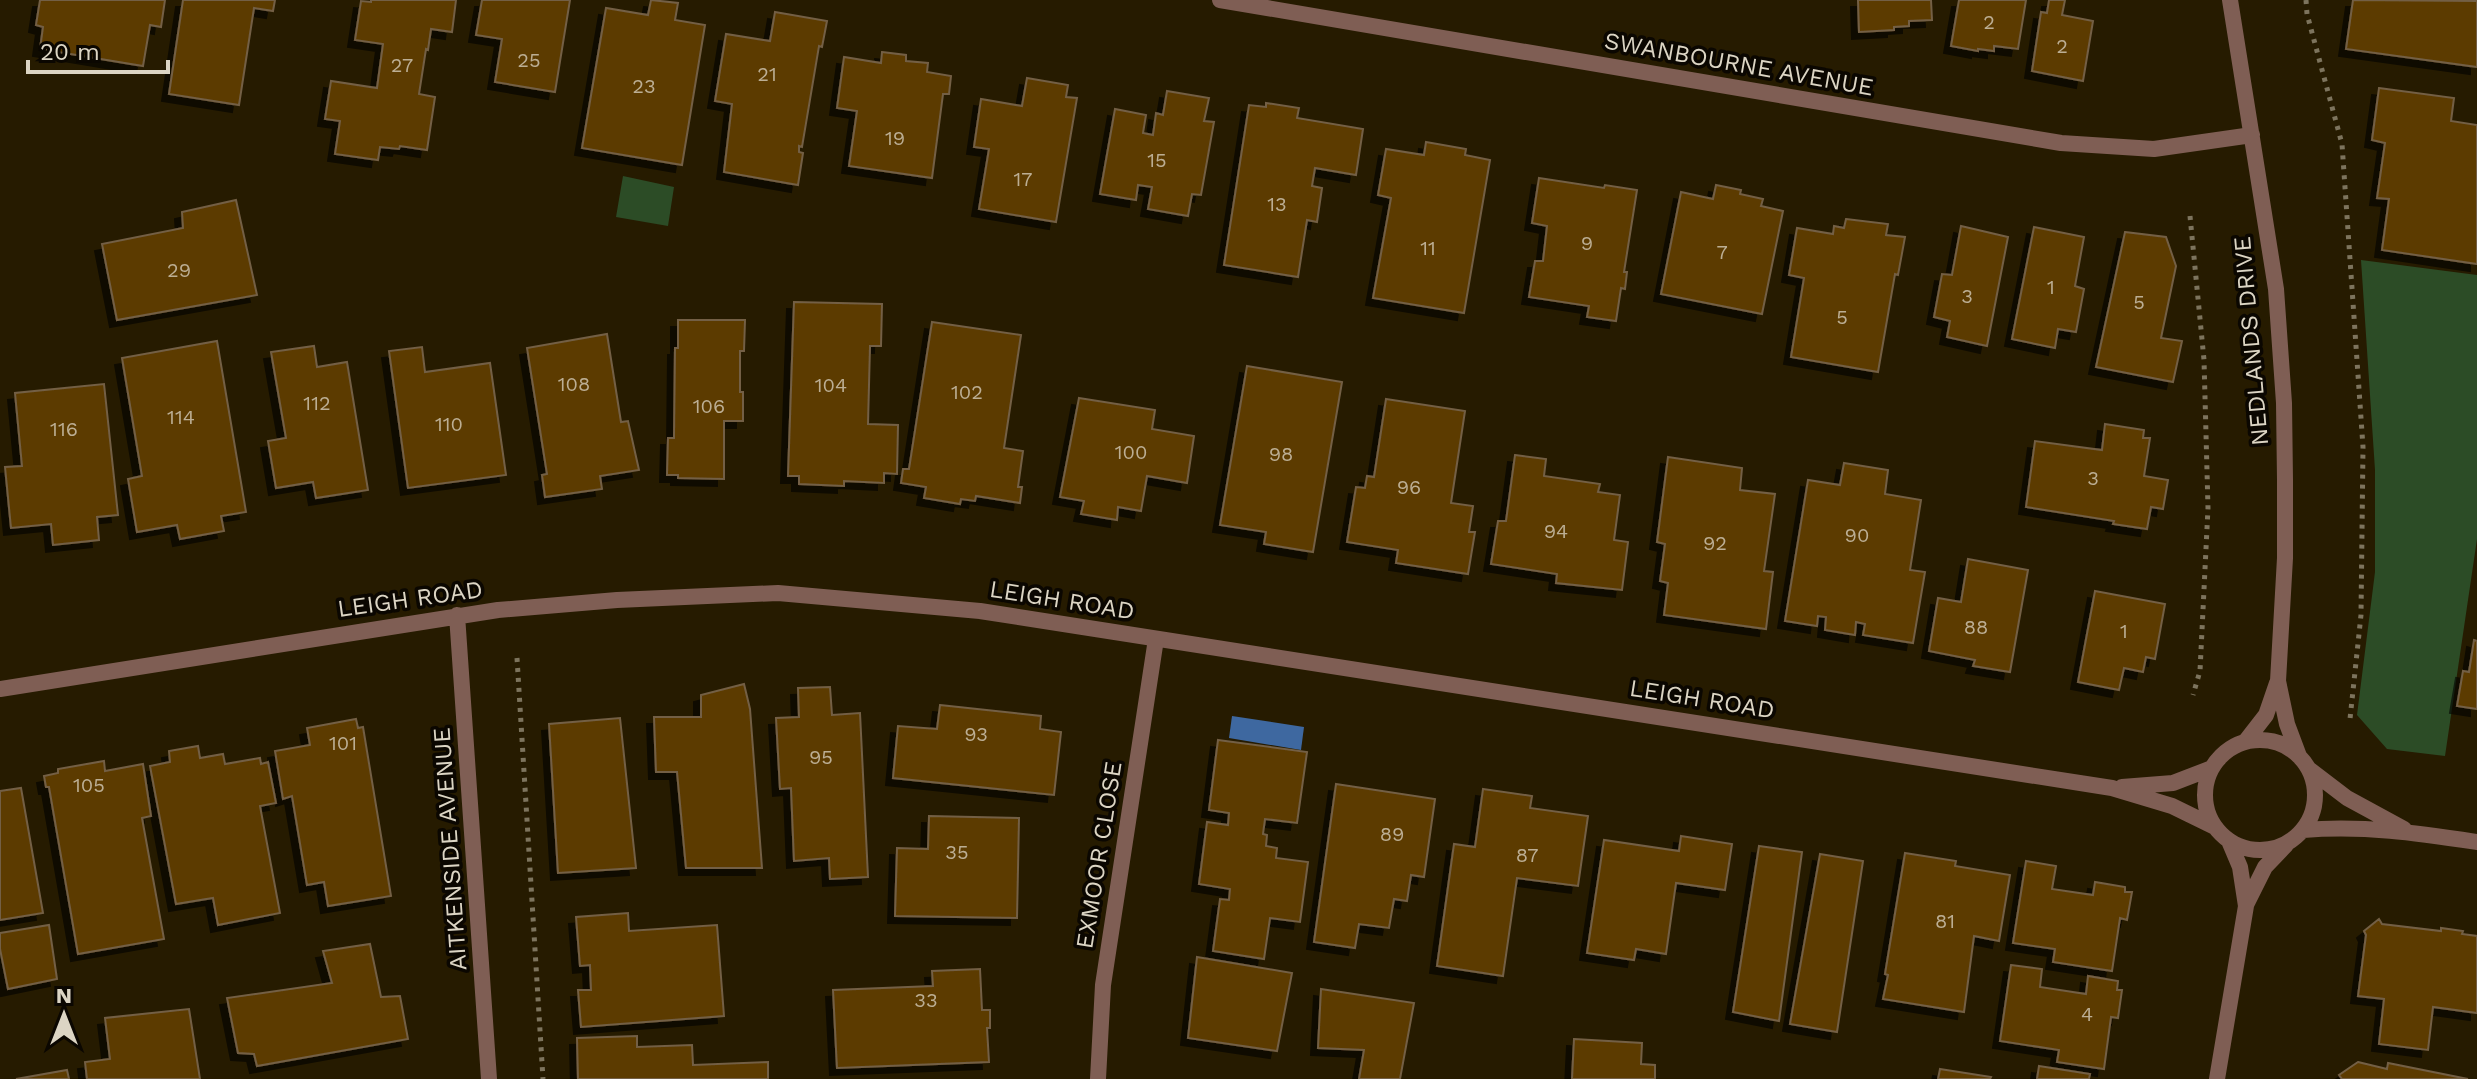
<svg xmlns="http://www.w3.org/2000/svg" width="2477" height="1079" viewBox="0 0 2477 1079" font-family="'Work Sans',sans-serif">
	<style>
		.green { fill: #2c4c26 }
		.water { fill: #3e68a0 }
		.building { fill: #5c3b00; stroke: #735f44; stroke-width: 2; filter: url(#shadow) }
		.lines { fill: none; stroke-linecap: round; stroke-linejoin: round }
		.path { stroke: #7d745d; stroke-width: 5; stroke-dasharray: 4 6; stroke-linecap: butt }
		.minor { stroke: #7f5e54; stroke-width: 16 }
		.labels { text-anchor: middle; stroke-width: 7; stroke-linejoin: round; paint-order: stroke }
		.number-label { font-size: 20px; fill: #bcae93 }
		.street-label { font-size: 24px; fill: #dcd5c4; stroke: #0b0701 }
	</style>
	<defs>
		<filter id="shadow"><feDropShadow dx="-7" dy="7" stdDeviation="0" flood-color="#0009"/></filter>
	</defs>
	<rect width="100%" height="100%" fill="#261b00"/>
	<!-- green -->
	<path class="green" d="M623 176 674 187 668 226 616 217Z
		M2361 260 2477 275V539L2445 756 2387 749 2357 715 2375 572V470Z"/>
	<!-- water -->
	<path class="water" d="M1232 716 1304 727 1301 750 1229 738Z"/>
	<!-- building -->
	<path class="building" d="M40 0H165L161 27 150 25 143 66 40 49 43 27 36 25Z
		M183 0H275L273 11 254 8 239 105 169 94Z
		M371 0H456L452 32 431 29 428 50 426 49 419 94 435 97 427 150 400 146 399 149 380 147 378 160 335 154 340 121 325 119 331 81 377 88 383 44 355 40 361 1 371 2Z
		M482 0H570L555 92 495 82 502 39 476 35Z
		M651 0 678 3 675 20 705 25 682 165 582 148 606 8 648 15Z
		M1858 0H1931L1932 20 1909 21V26L1894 27V30L1859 32Z
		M1959 0H2026L2018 49 1994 46V51L1978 49V51L1951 46Z
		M2049 0H2065L2062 15 2093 21 2083 81 2032 71 2041 12 2047 13Z
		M2353 0 2477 1V67L2346 49Z
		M775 12 827 21 822 47 819 46 802 147 799 146V152L803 153 798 185 724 172 732 104 715 101 726 34 770 41Z
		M882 52 906 55V61L928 63 927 72 951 76 949 94H943L932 178 849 166 857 111 837 108 844 57 881 63Z
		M1027 78 1068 85 1066 97 1077 98 1056 222 979 209 989 149 974 147 981 99 1022 106Z
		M2379 88 2454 98 2451 121 2477 125V264L2382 250 2389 199 2377 198 2385 143 2372 140Z
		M1167 91 1209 98 1204 121 1214 122 1201 195 1192 194 1188 216 1148 209 1152 187 1138 185 1136 200 1100 194 1115 109 1146 115 1143 133 1153 135 1156 113 1163 115Z
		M1266 103 1299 108 1297 118 1363 129 1356 175 1315 168 1312 186 1322 188 1317 222 1307 220 1298 277 1224 265 1249 105 1266 107Z
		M1426 142 1466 149 1465 155 1490 160 1464 313 1373 298 1391 198 1378 195 1386 149 1424 155Z
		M1539 178 1604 188 1605 185 1637 190 1624 272H1627L1625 289 1621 288 1616 321 1587 317 1589 306 1529 297 1535 261H1543L1547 226 1532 223Z
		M1716 185 1741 190 1740 194 1763 199 1761 206 1783 211 1762 314 1661 294 1681 192 1713 199Z
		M236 200 257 295 117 320 102 244 183 228 182 212Z
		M1846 219 1888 224 1886 235 1905 237 1898 275 1895 274 1878 372 1791 357 1804 278 1789 275 1797 228 1833 234 1834 226 1844 228Z
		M1961 226 2008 237 1987 346 1947 337 1950 321 1934 317 1942 274 1952 275Z
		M2034 227 2084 237 2075 286 2084 289 2076 332 2058 329 2055 348 2012 339Z
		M2125 232 2166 237 2176 266 2161 338 2182 341 2173 382 2096 367Z
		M794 302 882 304 881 346H870L868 424 898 425 897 474 884 473V483L844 481V486L799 484V476H788Z
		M678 320H745L744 351H740V392H743V421H724V479L678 478V475H667L668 438H674L675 348H678Z
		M932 322 1021 335 1004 448 1023 451 1018 487H1022L1020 503 976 496 975 501 961 499 960 504 924 498 926 487 901 483 903 469H909Z
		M607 334 621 422 628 421 639 470 600 476 602 489 545 497 542 475 547 474 527 348Z
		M217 341 246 512 221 516 224 531 180 539 177 525 137 532 128 479 142 476 122 358Z
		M314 346 317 367 347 362 368 490 316 498 313 482 276 488 268 441 286 438 271 352Z
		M422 347 425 372 490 363 506 475 408 488 389 351Z
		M1247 366 1342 382 1313 552 1264 544 1266 532 1220 525Z
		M104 384 118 515 97 517 99 540 53 545 51 524 11 528 5 467 22 466 15 393Z
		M1079 398 1155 410 1152 429 1194 436 1187 483 1147 476 1141 511 1118 507 1117 520 1081 514 1084 501 1060 497Z
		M1386 399 1465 411 1451 503 1473 506 1469 532H1475L1468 574 1396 563 1398 550 1347 542 1356 487 1365 488 1367 476 1374 477Z
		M2105 424 2144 430 2143 438H2150L2144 476 2168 480 2163 509 2151 507 2147 529 2113 524 2114 521 2026 507 2035 441 2102 450Z
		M1515 455 1546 459 1544 476 1600 484 1598 492 1620 495 1614 540 1628 542 1622 590 1556 583 1557 574 1491 564 1498 521H1506Z
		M1668 457 1742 468 1740 490 1775 494 1764 571 1773 572 1766 629 1664 615 1668 583 1660 581 1665 544 1657 542Z
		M1844 463 1888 470 1885 494 1921 500 1910 570 1925 572 1913 643 1863 635 1865 624 1856 622 1855 635 1825 630 1826 617 1818 616 1817 626 1785 621 1808 480 1840 485Z
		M1968 559 2028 570 2010 672 1973 666 1975 660 1929 651 1938 598 1961 602Z
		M2095 591 2165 604 2155 659 2146 657 2143 672 2124 668 2119 690 2078 682Z
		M2474 640 2477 641V709L2457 706 2463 671 2469 672Z
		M744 684 750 709 762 868H686L677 772H656L654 717H701V695Z
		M830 687 832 715 860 713 868 877 830 879 829 858 794 861 791 788 780 789 776 718 799 717 798 688Z
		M940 705 1041 716 1040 729 1061 732 1054 795 893 778 898 726 937 729Z
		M620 718 636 868 558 873 549 724Z
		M356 719 358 728 363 727 391 896 328 906 324 882 307 885 292 796 283 799 275 751 310 745 307 728Z
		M1218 740 1307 752 1297 823 1265 819 1263 834 1267 835 1266 846 1277 848 1276 858 1308 862 1300 922 1270 918 1264 959 1213 951 1220 899 1229 900 1230 889 1199 884 1207 822 1228 825 1229 813 1209 810Z
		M198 746 200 758 223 754 225 764 260 758 261 764 268 762 276 803 260 806 280 913 218 925 213 898 176 904 150 766 170 762 169 751Z
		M104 761 105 771 143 764 151 816 142 818 164 939 78 954 49 787H46L44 776 58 773V769Z
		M1336 784 1435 799 1424 877 1411 875 1407 901 1394 899 1389 928 1359 924 1355 948 1314 942Z
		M21 788 43 913 0 920V791Z
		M1483 789 1532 796 1530 808 1588 816 1578 886 1517 878 1503 976 1437 966 1454 844 1475 847Z
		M929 816 1019 818 1017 918 895 916 897 848 928 849Z
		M1681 836 1732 844 1725 890 1676 883 1666 954 1636 949 1634 960 1587 953 1604 840 1679 851Z
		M1759 846 1802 852 1779 1021 1733 1012Z
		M1905 853 1956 861 1955 866 2010 875 1999 941 1974 936 1964 1012 1883 999 1888 975 1885 974Z
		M1820 854 1863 861 1837 1032 1790 1024Z
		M2026 861 2056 866 2052 889 2093 895 2095 882 2125 887V892H2132L2127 920 2120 918 2112 971 2053 962 2055 949 2013 943Z
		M628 913 629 931 717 925 724 1016 581 1027 578 990H591L590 965 580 966 576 917Z
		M2379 919 2382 924 2441 931V928L2463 931 2462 934 2477 936V1013L2433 1007 2428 1050 2379 1044 2384 999 2358 996 2366 935 2364 931Z
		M49 925 57 979 8 989 0 949V933Z
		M370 944 381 997 400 996 408 1039 257 1066 254 1054 238 1053 227 998 332 983 323 951Z
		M1197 957 1292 973 1277 1051 1188 1038Z
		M2011 965 2042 969 2040 987 2086 994 2088 976 2118 981 2117 990H2122L2118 1018 2111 1017 2104 1069 2057 1062 2059 1050 2000 1041Z
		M980 969 982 1010H990V1028H987L989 1062 837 1068 833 990 933 986 932 971Z
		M1321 989 1414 1003 1400 1079H1359L1364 1050 1318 1048Z
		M189 1009 200 1079H87L85 1062 110 1059 105 1018Z
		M637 1036V1047L692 1045 693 1065 768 1062V1079H578L577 1038Z
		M1574 1039 1642 1043 1641 1064 1655 1065V1079H1572Z
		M2358 1062 2387 1069 2388 1063 2468 1079H2342L2339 1075Z
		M2039 1066 2090 1074 2089 1079H2037Z
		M1940 1069 1991 1077 1990 1079H1938Z
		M67 1070 69 1079H16Z"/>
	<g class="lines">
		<!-- path -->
		<path class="path" d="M2306 0 2307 14 2342 144 2363 447 2361 615 2350 719
			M2190 216 2204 360 2208 508 2200 671 2193 695
			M517 658 543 1079"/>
		<!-- minor -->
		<path class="minor" d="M1220 0 2061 143 2154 149 2252 135
			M2230 0 2276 289 2284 403 2285 480V558L2278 681 2287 724 2299 756
			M457 615 489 1079
			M0 689 498 610 617 600 778 593 980 611 2112 788 2172 806 2215 827
			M2205 795a55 55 0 1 1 110 0a55 55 0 1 1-110 0Z
			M2245 742 2266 715 2277 683
			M2309 769 2347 798 2404 829
			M2122 787 2173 783 2212 768
			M2303 830C2364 825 2417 833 2477 842
			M2246 905 2265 867 2286 845
			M1098 1079 1103 985 1156 639
			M2217 1079 2246 906 2240 867 2229 841"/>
	</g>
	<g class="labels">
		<!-- number labels -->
		<g class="number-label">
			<text x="1989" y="29">2</text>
			<text x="2062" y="53">2</text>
			<text x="529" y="67">25</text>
			<text x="402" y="72">27</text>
			<text x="767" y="81">21</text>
			<text x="644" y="93">23</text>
			<text x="895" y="145">19</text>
			<text x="1157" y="167">15</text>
			<text x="1023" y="186">17</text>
			<text x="1277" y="211">13</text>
			<text x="1587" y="250">9</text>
			<text x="1428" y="255">11</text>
			<text x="1722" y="259">7</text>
			<text x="179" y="277">29</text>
			<text x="2051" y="294">1</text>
			<text x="1967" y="303">3</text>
			<text x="2139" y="309">5</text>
			<text x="1842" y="324">5</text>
			<text x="574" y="391">108</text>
			<text x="831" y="392">104</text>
			<text x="967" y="399">102</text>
			<text x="317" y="410">112</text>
			<text x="709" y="413">106</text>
			<text x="181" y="424">114</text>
			<text x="449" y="431">110</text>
			<text x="64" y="436">116</text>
			<text x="1131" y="459">100</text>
			<text x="1281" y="461">98</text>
			<text x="2093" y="485">3</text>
			<text x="1409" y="494">96</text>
			<text x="1556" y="538">94</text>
			<text x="1857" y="542">90</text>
			<text x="1715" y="550">92</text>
			<text x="1976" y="634">88</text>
			<text x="2124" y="638">1</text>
			<text x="976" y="741">93</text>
			<text x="343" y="750">101</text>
			<text x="821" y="764">95</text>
			<text x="89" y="792">105</text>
			<text x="1392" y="841">89</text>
			<text x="957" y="859">35</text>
			<text x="1527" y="862">87</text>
			<text x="1945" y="928">81</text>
			<text x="926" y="1007">33</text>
			<text x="2087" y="1021">4</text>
		</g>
		<!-- street labels -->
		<g class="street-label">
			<text transform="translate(1739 64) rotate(10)" y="8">SWANBOURNE AVENUE</text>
			<text transform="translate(2251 341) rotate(-95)" y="8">NEDLANDS DRIVE</text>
			<text transform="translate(410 599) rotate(-8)" y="8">LEIGH ROAD</text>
			<text transform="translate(1062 600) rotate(9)" y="8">LEIGH ROAD</text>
			<text transform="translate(1702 699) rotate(9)" y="8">LEIGH ROAD</text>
			<text transform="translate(450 849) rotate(-94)" y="8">AITKENSIDE AVENUE</text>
			<text transform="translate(1099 855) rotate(-81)" y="8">EXMOOR CLOSE</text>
		</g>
	</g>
	<!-- north arrow -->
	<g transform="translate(64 1015)" stroke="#0b0701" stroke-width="6" paint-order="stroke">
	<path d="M0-6L14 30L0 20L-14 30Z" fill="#dcd5c4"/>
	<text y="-12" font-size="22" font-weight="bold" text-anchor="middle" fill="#dcd5c4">N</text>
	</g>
	<!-- scale -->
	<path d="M28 60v12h140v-12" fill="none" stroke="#dcd5c4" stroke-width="4"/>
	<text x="40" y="60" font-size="24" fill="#dcd5c4" stroke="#0b0701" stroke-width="6" paint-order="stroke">20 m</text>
</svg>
